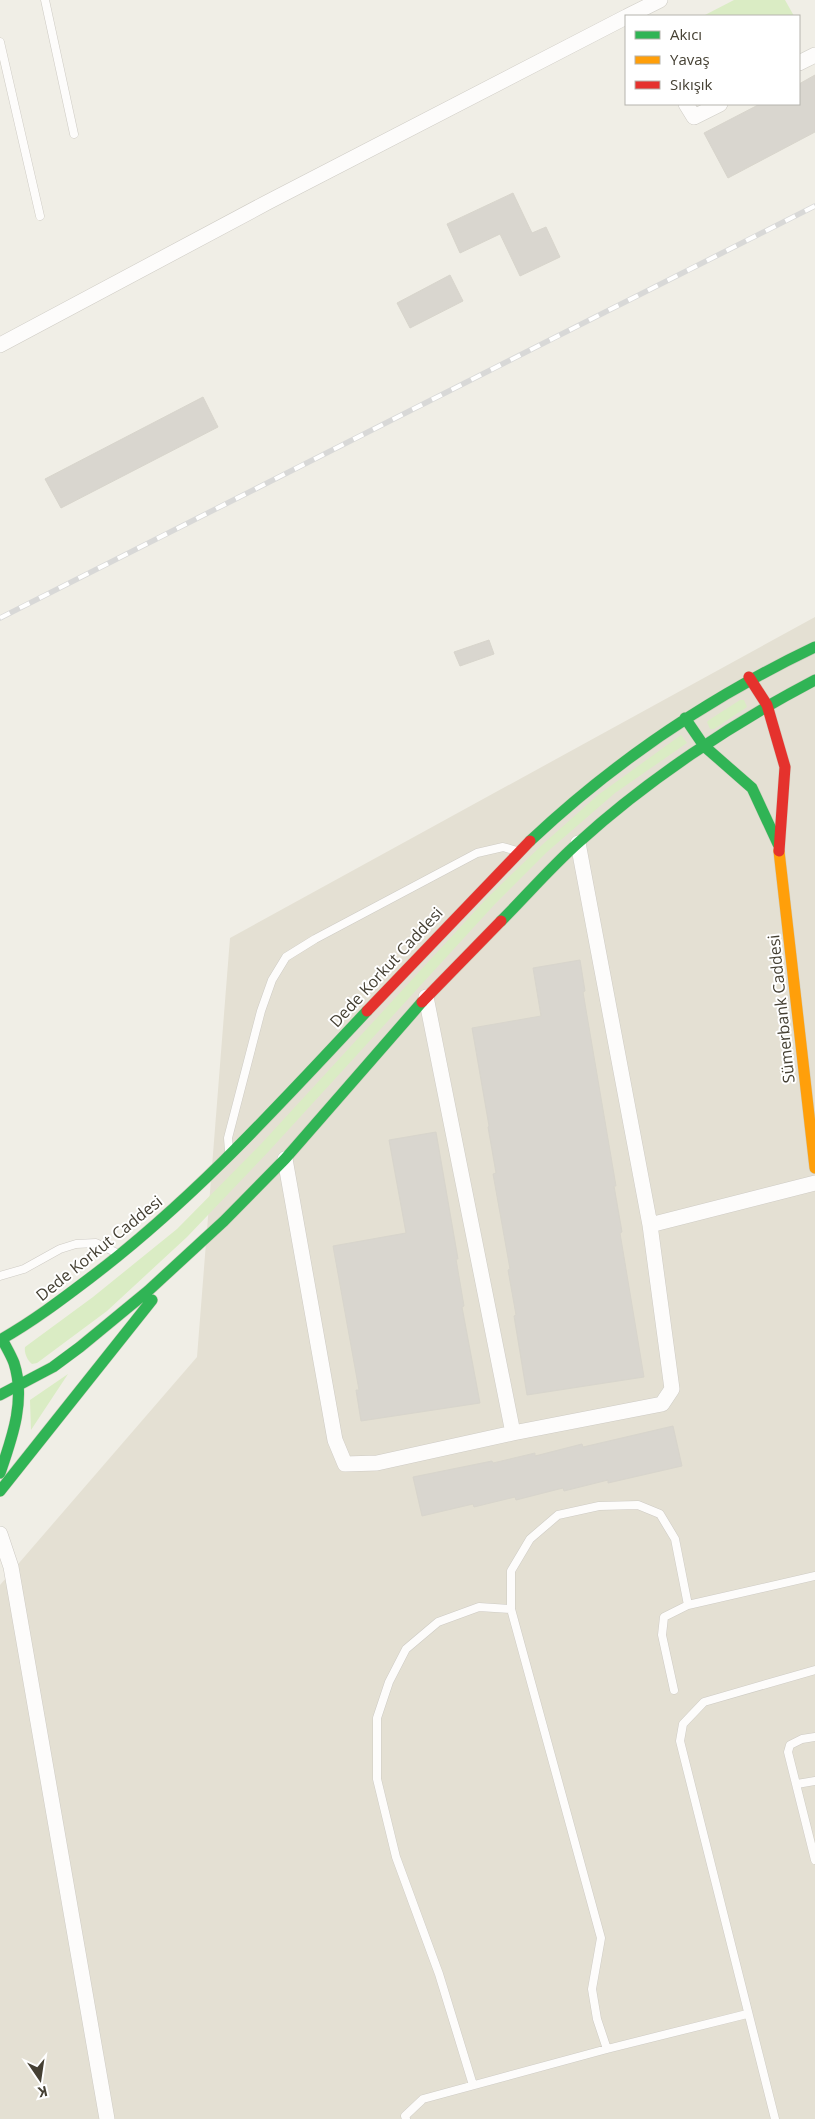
<svg xmlns="http://www.w3.org/2000/svg" width="815" height="2119" viewBox="0 0 815 2119" font-family="'Open Sans',sans-serif">
	<style>
		.residential { fill: #e4e0d3 }
		.green { fill: #daecc4 }
		.building { fill: #d9d6cf; stroke: #d8d5cc }
		.lines { fill: none; stroke-linecap: round; stroke-linejoin: round }
		.lane-casing { stroke: #cecbc4; stroke-width: 9 }
		.street-casing { stroke: #cecbc4; stroke-width: 16 }
		.fast-casing { stroke: #cfccbd; stroke-width: 12 }
		.slow-casing { stroke: #cfccbd; stroke-width: 12 }
		.jam-casing { stroke: #cfccbd; stroke-width: 12 }
		.lane { stroke: #fdfcfb; stroke-width: 8 }
		.street { stroke: #fdfcfb; stroke-width: 15 }
		.fast { stroke: #30b455; stroke-width: 11 }
		.slow { stroke: #ff9f0a; stroke-width: 11 }
		.jam { stroke: #e5322d; stroke-width: 11 }
		.rail-casing { stroke: #d8d8d7; stroke-width: 5.5 }
		.rail { stroke: #fff; stroke-width: 4; stroke-dasharray: 11; stroke-linecap: butt }
		.labels { text-anchor: middle; stroke-width: 4; stroke-linejoin: round; paint-order: stroke }
		.street-label { font-size: 16px; fill: #454033; stroke: #fff }
	</style>
	<rect width="100%" height="100%" fill="#f0eee6"/>
	<!-- residential -->
	<path class="residential" d="M815 617V2119H0V1585L197 1357 230 938Z"/>
	<!-- green -->
	<path class="green" d="M734 0H785L794 16H703Z
		M740 700H744L747 707 714 729H710L707 722 709 720Z
		M681 735 687 743 615 793 547 852 495 904 269 1151 187 1237 107 1311 37 1363 32 1364C27 1360 24 1353 25 1347L93 1297 177 1229 261 1144 486 899 543 844 598 795Z
		M68 1374 31 1430 30 1400Z"/>
	<!-- building -->
	<path class="building" d="M815 75V132L728 178 704 133 760 104H799V84Z
		M513 193 532 233 546 227 560 257 520 276 500 234 460 253 447 224Z
		M450 275 463 301 410 328 397 303Z
		M203 397 218 427 61 508 45 479Z
		M489 640 494 654 460 666 454 652Z
		M580 960 585 991 583 992 616 1186H614L622 1232 620 1233 644 1377 527 1395 514 1316 516 1315 508 1270 510 1269 493 1174 496 1173 488 1127 489 1126 472 1028 541 1016 533 968Z
		M436 1132 458 1259H456L464 1306 462 1307 480 1403 361 1421 356 1390H359L333 1246 406 1233 389 1140Z
		M673 1426 682 1466 608 1483V1480L564 1491 563 1488 516 1500 515 1497 474 1507 473 1504 422 1516 413 1477 492 1461 493 1463 535 1453V1456L582 1444 583 1447Z"/>
	<g class="lines">
		<!-- lane casing -->
		<g class="lane-casing">
			<path id="lane" d="M45 0 74 134
				M0 42 40 216
				M229 1151 228 1138 261 1011 272 980 286 957 315 939 477 853 503 847 517 851
				M0 1276 24 1269 60 1249 76 1244 96 1243 117 1253
				M674 1690 662 1635 664 1617 688 1605 815 1576
				M815 1737 802 1739 790 1745 788 1752 815 1860
				M797 1784 815 1781
				M607 2049 597 2019 592 1989 601 1938 511 1609V1571L530 1539 558 1515 599 1506 638 1505 660 1514 675 1539 688 1605
				M473 2085 439 1974 396 1857 377 1779V1718L389 1682 406 1649 438 1622 479 1607 511 1609
				M406 2119 405 2116 423 2099 607 2049 747 2014
				M775 2119 680 1741 683 1724 704 1702 815 1670"/>
		</g>
		<!-- street casing -->
		<g class="street-casing">
			<path id="street" d="M628 16 660 0
				M799 63 815 55
				M686 104 694 117 720 104
				M0 345 268 202 626 17
				M426 997 513 1433
				M285 1159 335 1440 345 1464 377 1463 513 1433 662 1404 672 1389 650 1225 578 843
				M650 1225 815 1183
				M0 1534 11 1567 107 2119"/>
		</g>
		<!-- fast casing -->
		<g class="fast-casing">
			<path id="fast" d="M685 718 704 746 752 788 778 844
				M530 841C615 761 710 697 815 647
				M501 921C527 895 551 867 578 843 647 780 733 723 815 680
				M0 1340C32 1322 61 1300 90 1278 193 1200 279 1105 367 1011
				M0 1395 53 1367 80 1347 148 1291 224 1221 285 1159 422 1002
				M0 1473C12 1438 26 1400 14 1363 11 1355 6 1347 2 1339
				M0 1491 152 1300"/>
		</g>
		<!-- slow casing -->
		<g class="slow-casing">
			<path id="slow" d="M779 851 815 1168"/>
		</g>
		<!-- jam casing -->
		<g class="jam-casing">
			<path id="jam" d="M749 677 767 705 785 767 779 851
				M422 1002 501 921
				M367 1011 530 841"/>
		</g>
		<!-- lane -->
		<use href="#lane" class="lane"/>
		<!-- street -->
		<use href="#street" class="street"/>
		<!-- fast -->
		<use href="#fast" class="fast"/>
		<!-- slow -->
		<use href="#slow" class="slow"/>
		<!-- jam -->
		<use href="#jam" class="jam"/>
		<!-- rail casing -->
		<g class="rail-casing">
			<path id="rail" d="M0 618 815 206"/>
		</g>
		<!-- rail -->
		<use href="#rail" class="rail"/>
	</g>
	<g class="labels">
		<!-- street labels -->
		<g class="street-label">
			<text transform="translate(386 967) rotate(-47)" y="6">Dede Korkut Caddesi</text>
			<text transform="translate(781 1009) rotate(-96)" y="6">Sümerbank Caddesi</text>
			<text transform="translate(99 1248) rotate(-39)" y="6">Dede Korkut Caddesi</text>
		</g>
	</g>
	<!-- legend -->
	<rect x="625" y="15" width="175" height="90" fill="#ffffff" stroke="#b5b3ad"/>
	<rect x="635" y="31" width="25" height="8" fill="#30b455" stroke="#b5b3ad"/>
	<text x="670" y="40" font-size="15" fill="#454033">Akıcı</text>
	<rect x="635" y="56" width="25" height="8" fill="#ff9f0a" stroke="#b5b3ad"/>
	<text x="670" y="65" font-size="15" fill="#454033">Yavaş</text>
	<rect x="635" y="81" width="25" height="8" fill="#e5322d" stroke="#b5b3ad"/>
	<text x="670" y="90" font-size="15" fill="#454033">Sıkışık</text>
	<!-- north arrow -->
	<g transform="translate(40 2079) rotate(167)" stroke="#ffffff" stroke-width="4" paint-order="stroke">
	<path d="M0-4L9 19L0 12L-9 19Z" fill="#454033"/>
	<text y="-8" font-size="14" font-weight="bold" text-anchor="middle" fill="#454033">K</text>
	</g>
</svg>
